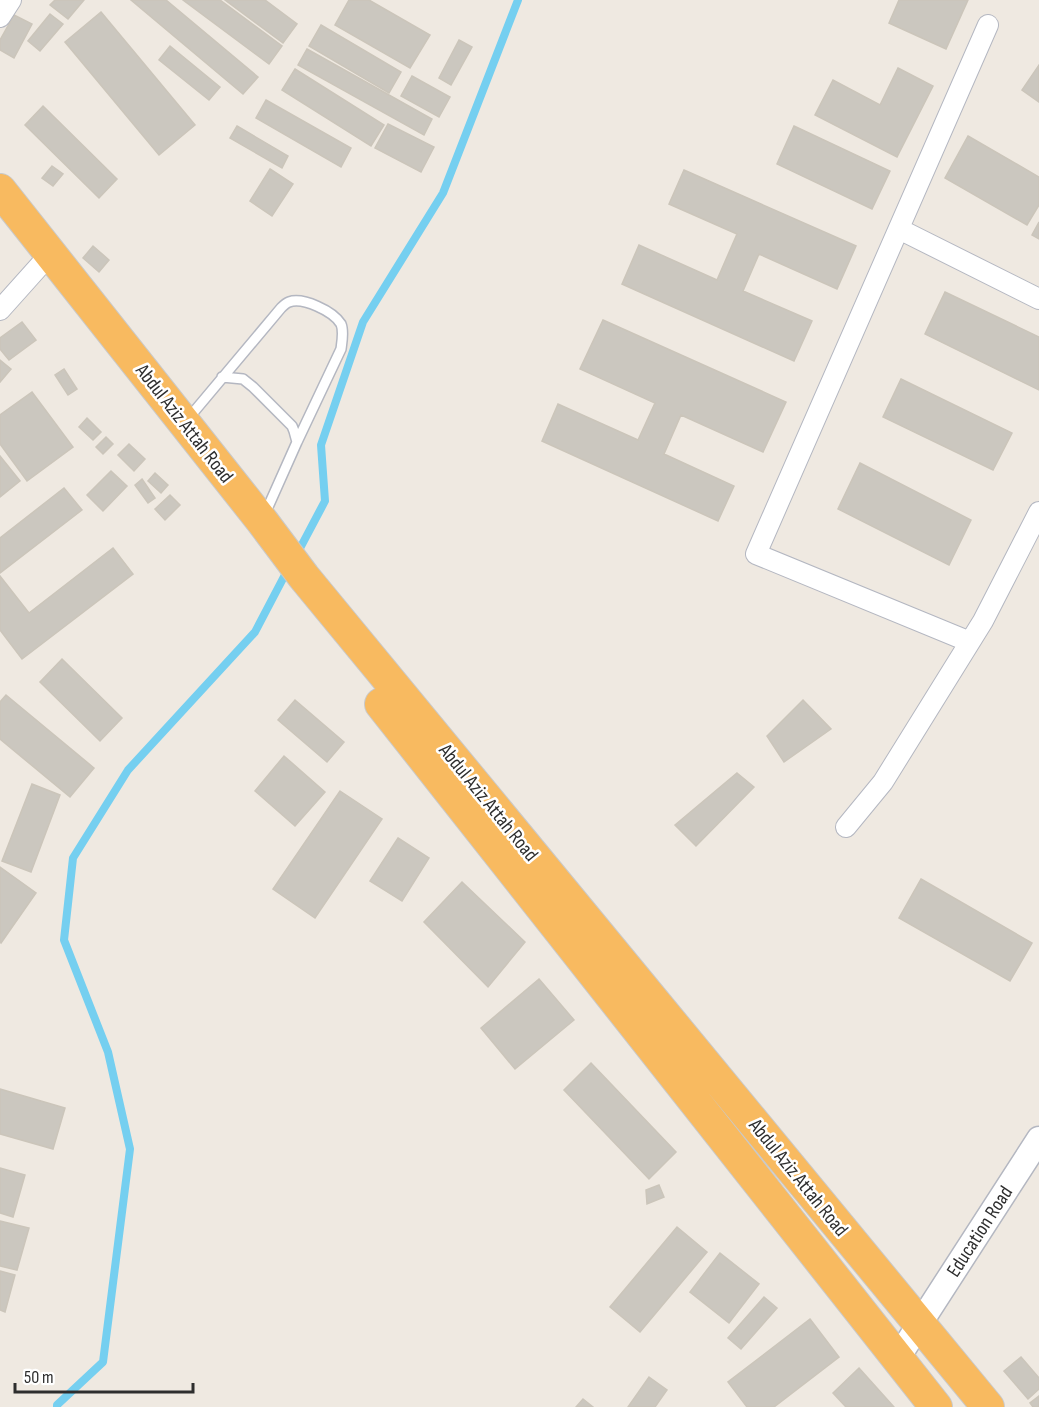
<svg xmlns="http://www.w3.org/2000/svg" width="1039" height="1407" viewBox="0 0 1039 1407" font-family="'Sofia Sans Condensed',sans-serif">
	<style>
		.lines { fill: none; stroke-linecap: round; stroke-linejoin: round }
		.stream { stroke: #75cff0; stroke-width: 8 }
		.building { fill: #cbc7bf; stroke: #cbc5ba; stroke-width: 1.5 }
		.service-casing { stroke: #b4b7c1; stroke-width: 12 }
		.minor-casing { stroke: #b4b7c1; stroke-width: 22 }
		.tertiary-casing { stroke: #b4b7c1; stroke-width: 27 }
		.trunk-casing { stroke: #c9c9c9; stroke-width: 34 }
		.service { stroke: #fff; stroke-width: 9 }
		.minor { stroke: #fff; stroke-width: 20 }
		.tertiary { stroke: #fff; stroke-width: 24 }
		.trunk { stroke: #f8ba60; stroke-width: 32 }
		.labels { text-anchor: middle; stroke-width: 5; stroke-linejoin: round; paint-order: stroke }
		.street-label { font-size: 20px; fill: #2e2e2e; stroke: #fff }
	</style>
	<rect width="100%" height="100%" fill="#efe9e1"/>
	<g class="lines">
		<!-- stream -->
		<path class="stream" d="M297 554 325 501 321 445 363 322 443 193 518 0
			M57 1407V1405L103 1362 130 1149 108 1052 64 940 73 858 128 770 255 632 288 569"/>
	</g>
	<!-- building -->
	<path class="building" d="M55 0H84L68 19 50 5Z
		M131 0H166L258 77 243 94Z
		M183 0H220L282 46 269 64Z
		M225 0H265L297 24 283 43Z
		M349 0H369L430 35 410 68 335 25Z
		M899 0H968L946 49 889 23Z
		M101 12 195 125 159 155 65 42Z
		M50 14 63 24 40 51 28 41Z
		M14 15 32 24 14 58 0 50V40Z
		M321 25 401 72 389 93 309 46Z
		M459 40 472 47 451 85 439 78Z
		M170 46 220 87 209 100 159 60Z
		M307 49 432 119 424 135 298 65Z
		M1039 65V102L1022 90Z
		M898 68 933 86 897 157 815 115 833 80 880 105Z
		M295 69 384 125 371 146 282 90Z
		M412 76 450 97 439 117 401 96Z
		M266 100 351 148 341 167 256 118Z
		M43 106 117 179 99 198 25 125Z
		M388 124 434 147 421 172 375 148Z
		M237 126 288 156 282 168 230 138Z
		M794 126 890 171 872 209 777 164Z
		M968 136 1039 177V205L1027 225 945 178Z
		M52 166 63 174 53 186 42 178Z
		M270 169 293 184 272 216 250 201Z
		M684 170 856 246 837 289 759 254 743 291 812 321 794 361 622 284 639 245 717 280 737 234 669 204Z
		M1039 222V239L1032 235Z
		M93 246 109 260 99 272 83 258Z
		M945 292 1039 337V390L925 334Z
		M603 320 786 402 763 452 681 415 664 454 734 486 718 521 542 441 558 404 638 440 655 403 580 369Z
		M22 322 36 340 9 360 0 349V338Z
		M0 360 11 369 0 382Z
		M64 369 77 389 68 395 55 375Z
		M901 379 1012 433 993 470 883 417Z
		M32 392 73 447 27 481 0 444V415Z
		M87 418 101 432 93 440 79 427Z
		M106 437 113 444 103 454 96 447Z
		M129 444 145 459 134 471 118 455Z
		M0 456 20 481 0 497Z
		M860 463 971 520 949 565 838 509Z
		M111 471 127 486 103 511 87 495Z
		M155 473 168 485 161 493 148 481Z
		M142 479 155 498 148 503 135 485Z
		M64 488 82 510 0 573V538Z
		M170 495 180 505 165 520 155 509Z
		M113 548 133 574 22 659 0 630V576L29 613Z
		M62 659 122 718 100 741 40 682Z
		M6 695 94 768 70 797 0 739V702Z
		M295 700 344 742 327 762 278 720Z
		M803 700 831 729 784 762 767 736Z
		M284 756 325 792 295 826 255 791Z
		M737 773 754 787 696 846 675 825Z
		M32 784 60 795 31 872 2 861Z
		M340 791 382 819 315 918 273 889Z
		M398 838 429 858 402 901 370 881Z
		M0 867 36 893 1 943 0 942Z
		M921 879 1032 943 1010 981 899 918Z
		M462 882 525 942 488 987 424 922Z
		M539 979 574 1020 515 1069 481 1028Z
		M591 1063 676 1152 649 1179 564 1090Z
		M0 1089 65 1108 53 1149 0 1134Z
		M0 1168 25 1175 13 1217 0 1213Z
		M659 1185 664 1197 647 1204 646 1190Z
		M0 1221 29 1228 17 1270 0 1266Z
		M677 1227 707 1252 640 1332 610 1307Z
		M720 1253 759 1284 729 1323 690 1292Z
		M0 1271 15 1275 5 1312 0 1310Z
		M764 1297 777 1308 741 1349 728 1338Z
		M810 1319 839 1357 774 1407H747L728 1382Z
		M1021 1357 1039 1378V1389L1028 1399 1004 1371Z
		M859 1368 894 1407H846L833 1393Z
		M649 1377 667 1390 655 1407H628Z
		M1039 1396V1407H1033L1030 1403Z
		M583 1399 593 1407H576Z"/>
	<g class="lines">
		<!-- service casing -->
		<g class="service-casing">
			<path id="service" d="M222 377 243 379 253 387 292 426 294 431 297 442
				M187 420 281 308C283 306 286 303 289 302 303 297 333 311 341 324 344 331 342 342 341 349L297 442 264 516"/>
		</g>
		<!-- minor casing -->
		<g class="minor-casing">
			<path id="minor" d="M0 17 11 0
				M899 229 1039 299
				M0 310 51 253
				M970 642 756 554 988 25
				M846 827 883 782 983 621 1039 512"/>
		</g>
		<!-- tertiary casing -->
		<g class="tertiary-casing">
			<path id="tertiary" d="M897 1359 1039 1139"/>
		</g>
		<!-- trunk casing -->
		<g class="trunk-casing">
			<path id="trunk" d="M0 190 262 521 304 577 988 1407
				M381 704 936 1407"/>
		</g>
		<!-- service -->
		<use href="#service" class="service"/>
		<!-- minor -->
		<use href="#minor" class="minor"/>
		<!-- tertiary -->
		<use href="#tertiary" class="tertiary"/>
		<!-- trunk -->
		<use href="#trunk" class="trunk"/>
	</g>
	<g class="labels">
		<!-- street labels -->
		<g class="street-label">
			<text transform="translate(185 423) rotate(52)" y="7">Abdul Aziz Attah Road</text>
			<text transform="translate(489 802) rotate(51)" y="7">Abdul Aziz Attah Road</text>
			<text transform="translate(799 1177) rotate(51)" y="7">Abdul Aziz Attah Road</text>
			<text transform="translate(979 1231) rotate(-57)" y="7">Education Road</text>
		</g>
	</g>
	<!-- scale -->
	<path d="M15 1383v9h178v-9" fill="none" stroke="#2e2e2e" stroke-width="3"/>
	<text x="24" y="1383" font-size="18" fill="#2e2e2e" stroke="#ffffff" stroke-width="4.5" paint-order="stroke">50 m</text>
</svg>
